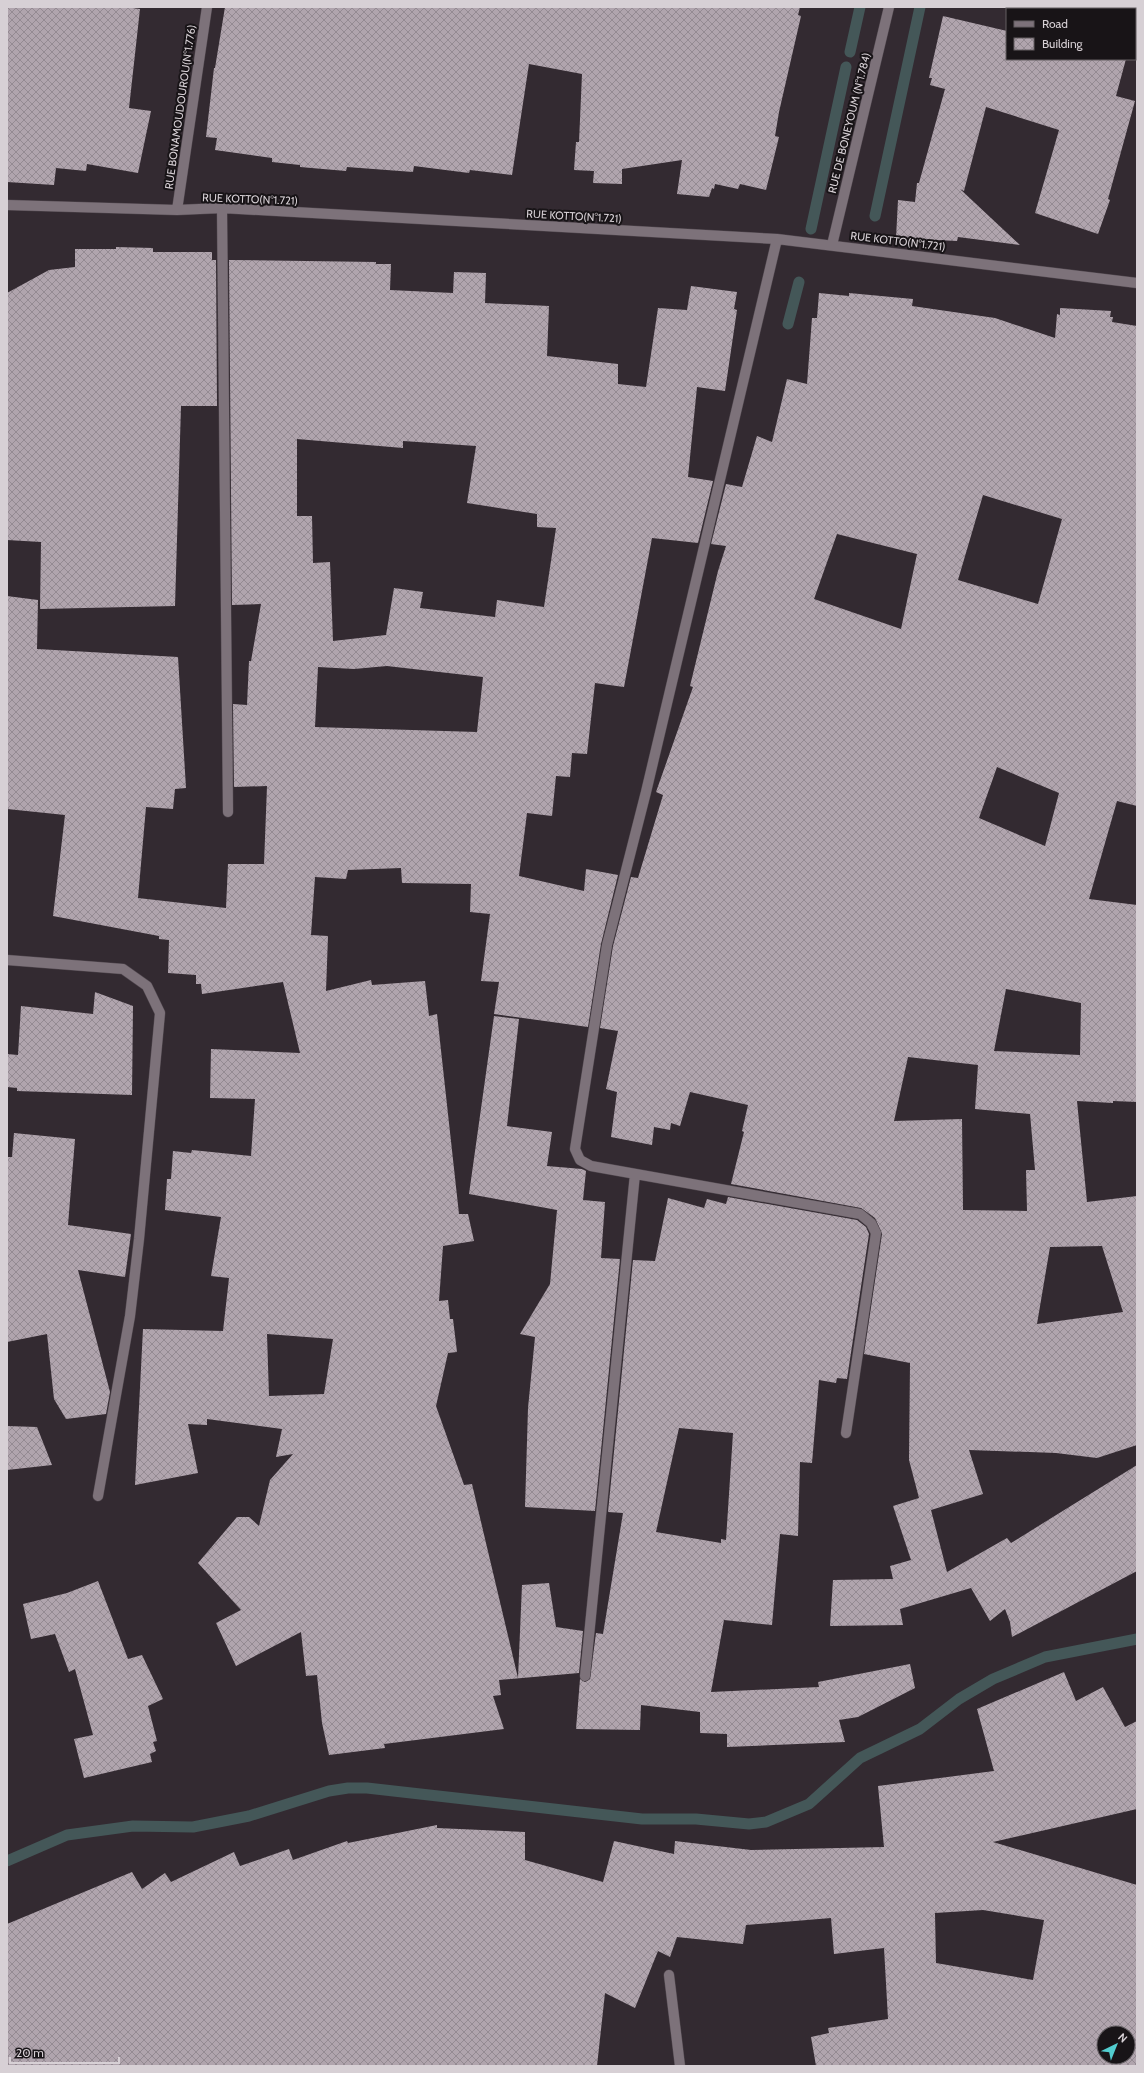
<svg xmlns="http://www.w3.org/2000/svg" width="1144" height="2073" viewBox="0 0 1144 2073" font-family="Cabin,sans-serif">
	<style>
		.lines { fill: none; stroke-linecap: round; stroke-linejoin: round }
		.stream { stroke: #445758; stroke-width: 11 }
		.building { fill: url(#building-cross-hatch); fill-rule: evenodd }
		.minor-casing { stroke: #50474e; stroke-width: 11 }
		.minor { stroke: #7d727a; stroke-width: 10 }
		.labels { text-anchor: middle; stroke-width: 4; stroke-linejoin: round; paint-order: stroke }
		.street-label { font-size: 11px; fill: #d7d0d5; stroke: #181417 }
	</style>
	<defs>
		<pattern id="building-cross-hatch" width="8" height="8" patternUnits="userSpaceOnUse"><rect width="8" height="8" fill="#b0a4ad"/><path d="M0 0l8 8M0 8l8-8" fill="none" stroke="#948a92"/></pattern>
	</defs>
	<rect width="100%" height="100%" fill="#332a31"/>
	<g class="lines">
		<!-- stream -->
		<path class="stream" d="M850 52 860 7
			M875 216 920 7
			M811 229 846 67
			M788 324 799 282
			M7 1861 67 1835 133 1826 193 1827 249 1816 329 1791 348 1788H367L642 1819H696L749 1824 766 1822 809 1804 860 1758 920 1729 959 1699 993 1679 1045 1657 1137 1639"/>
	</g>
	<!-- building -->
	<path class="building" d="M7 7H125L140 9 129 108 151 111 138 173 87 164 86 171 56 168 54 185 7 182Z
		M225 7H800L798 15 801 16 779 112 775 136 779 137 766 190 740 184 738 189 715 184 714 189 712 188 709 197 677 194 682 160 622 169V184L593 183 594 171 574 170 576 142H579L582 74 529 64 512 175 470 170 469 173 414 166 413 172 347 167 346 171 300 167V165L272 162V158L215 150 217 138 206 137 214 68H215Z
		M943 16 1007 31V59H1126L1116 96 1135 101 1108 199 1110 200 1098 234 1035 213 1059 130 986 107 964 191 960 189 1020 245 958 237 957 241 896 238 898 200 915 202 917 183H919L945 89 930 85 932 78H929Z
		M116 247 153 248V252H212V260H216L217 406H181L175 606 40 609 41 542 7 540V293L49 270 75 267V249H116Z
		M229 260 376 262V264H391L390 290 453 293 454 272 486 273 485 303 549 306 547 356 618 364V384L646 387 658 308 687 310 691 286 737 292 734 309 737 310 725 391 697 387 688 477 713 481 698 543 652 538 624 687 595 683 587 754 572 753 570 777 556 776 552 816 527 813 519 876 584 891 586 869 618 875 601 944 588 1027 494 1014 499 982 481 981 490 914 470 912 471 884 402 883 401 868 348 870 346 879 315 877 311 935 328 936 326 991 371 980 372 985 425 981 429 1016 437 1014 459 1214H468L474 1241 443 1246 439 1301 448 1300 450 1319H453L457 1352 448 1353 436 1406 464 1485 472 1484 518 1678 522 1585 549 1583 556 1627 583 1631 579 1673 499 1680 501 1695 493 1696 504 1729 384 1744 385 1748 329 1755 322 1723 317 1675 306 1676 301 1632 236 1666 216 1623 241 1610 198 1563 237 1517H249L259 1526 270 1480 293 1454 276 1457 282 1429 207 1419V1425L188 1424 198 1473 135 1485 143 1329 223 1331 229 1278 211 1276 221 1217 165 1210 167 1179H171L173 1151 191 1153 192 1150 251 1156 255 1099 210 1098 211 1049 300 1053 283 982 202 994 201 984H196V975L168 973 169 940 159 939V936L53 916 65 815 7 809V596L38 600 37 649 178 657 186 788 175 789 173 809 146 807 138 898 226 908 228 864H264L267 786 234 787 233 704 247 705 249 661H251L261 604 232 605ZM297 439 403 448V441L476 446 467 503 537 514V527L556 528 544 607 497 600 495 617 420 608 423 592 394 588 386 635 333 641 330 562 313 563 312 516H297ZM387 666 483 677 477 732 315 727 318 667 354 669ZM267 1334 333 1339 324 1394 269 1396Z
		M819 293 849 296V293L913 299 912 306 995 318 1055 338 1057 314 1060 315V308L1111 311 1110 317H1113L1112 322 1137 326V806L1117 801 1089 899 1137 905V1102L1113 1101V1103L1077 1101 1087 1202 1137 1196V1445L1097 1458 1056 1453 969 1450 983 1494 931 1510 947 1572 1007 1538 1011 1543 1137 1465V1571L1012 1637 1010 1622 1005 1609 990 1621 971 1588 900 1609 903 1625 830 1626 833 1580 893 1579 890 1566 911 1560 893 1506 919 1498 909 1460 910 1363 864 1354 882 1234 875 1218 861 1208 731 1184 744 1132 742 1131 748 1105 690 1092 680 1126 671 1123 670 1130 654 1127 652 1145 611 1137 617 1092 606 1089 618 1031 600 1028 613 946 631 877 638 878 663 795 656 792 693 687 690 686 718 571 726 546 711 544 726 484 742 487 757 436 772 442 787 379 807 384 812 318H817ZM983 495 1062 519 1038 604 958 580ZM837 534 917 554 901 629 814 599ZM997 767 1059 793 1045 846 979 818ZM1006 989 1081 1003 1080 1055 994 1051ZM908 1057 978 1065 975 1109 1030 1114 1035 1170H1026L1027 1211 963 1210 962 1119 894 1121ZM1102 1246 1123 1312 1037 1324 1050 1247Z
		M95 992 133 1006 132 1095 17 1091V1088L7 1087V1054L18 1055 21 1006 93 1014Z
		M494 1016 519 1019 507 1126 552 1132 547 1166 582 1169 586 1171 583 1200 605 1202 601 1258 620 1259 595 1511 525 1507 528 1408 535 1337 520 1334 550 1284 557 1210 469 1194Z
		M14 1133 75 1139 68 1225 131 1234 125 1277 78 1270 110 1392 106 1414 66 1419 54 1399 47 1334 7 1342V1157H12Z
		M728 1197 857 1220 866 1227 869 1234 847 1379 837 1378 836 1383 819 1380 812 1463 800 1462 798 1536 780 1534 772 1625 724 1620 711 1692 819 1687 818 1682 910 1664 915 1688 858 1717 839 1720 845 1742 727 1747V1734L700 1733V1712L641 1705 640 1730 576 1729 580 1679 585 1682 590 1679 596 1633 603 1634 623 1513 608 1512 633 1260 655 1261 668 1198 704 1208 707 1199 726 1204ZM679 1428 733 1433 726 1540 721 1539V1543L656 1532Z
		M7 1426 37 1427 52 1465 7 1470Z
		M98 1581 128 1659 142 1655 163 1699 148 1706 157 1741 153 1742 156 1751 150 1754 152 1762 84 1778 74 1739 93 1735 75 1669 69 1672 55 1634 31 1639 23 1604 67 1593Z
		M1064 1672 1076 1701 1103 1687 1125 1727 1137 1721V1809L993 1842 1137 1885V2066H816L811 2037 829 2033 828 2028 888 2019 884 1948 834 1954 831 1918 746 1925 743 1944 677 1937 670 1957 658 1951 635 2008 605 1993 597 2066H7V1924L132 1872 142 1889 165 1873 171 1882 234 1852 240 1866 289 1849 293 1860 347 1841 348 1843 437 1825V1828L525 1832V1860L603 1882 614 1841 674 1854 675 1841 751 1850 884 1847 878 1786 994 1771 977 1709ZM983 1910 1044 1920 1033 1980 936 1963 935 1913ZM1104 2033H1128V2057H1104Z"/>
	<g class="lines">
		<!-- minor casing -->
		<g class="minor-casing">
			<path id="minor" d="M7 205 177 210 222 208 777 239 1137 283
				M222 208 228 812
				M177 210 207 7
				M777 239 646 792 607 945 575 1149 580 1160 591 1166 860 1214 871 1223 876 1233 846 1433
				M832 245 889 7
				M7 960 123 969 147 986 160 1013 139 1239 130 1316 98 1496
				M585 1676 635 1174
				M669 1975 680 2066"/>
		</g>
		<!-- minor -->
		<use href="#minor" class="minor"/>
	</g>
	<g class="labels">
		<!-- street labels -->
		<g class="street-label">
			<text transform="translate(180 107) rotate(-82)" y="4">RUE BONAMOUDOUROU(N°1.776)</text>
			<text transform="translate(849 123) rotate(-76)" y="4">RUE DE BONEYOUM (N°1.784)</text>
			<text transform="translate(250 199) rotate(2)" y="4">RUE KOTTO(N°1.721)</text>
			<text transform="translate(574 216) rotate(3)" y="4">RUE KOTTO(N°1.721)</text>
			<text transform="translate(898 241) rotate(7)" y="4">RUE KOTTO(N°1.721)</text>
		</g>
	</g>
	<!-- border -->
	<rect width="1144" height="2073" fill="none" stroke="#d7d0d5" stroke-width="16"/>
	<!-- legend -->
	<rect x="1006" y="8" width="130" height="52" fill="#181417" stroke="#645f63"/>
	<rect x="1014" y="21" width="20" height="6" fill="#7d727a" stroke="#645f63"/>
	<text x="1042" y="28" font-size="12" fill="#d7d0d5">Road</text>
	<rect x="1014" y="38" width="20" height="12" fill="url(#building-cross-hatch)" stroke="#645f63"/>
	<text x="1042" y="48" font-size="12" fill="#d7d0d5">Building</text>
	<!-- north arrow -->
	<g transform="translate(1116 2045) rotate(43)"><circle r="19" fill="#181417" stroke="#645f63"/>
	<path d="M0-3L7 15L0 10L-7 15Z" fill="#52cdcf"/>
	<text y="-6" font-size="11" font-weight="bold" text-anchor="middle" fill="#d7d0d5">N</text>
	</g>
	<!-- scale -->
	<path d="M10 2057v6h109v-6" fill="none" stroke="#d7d0d5" stroke-width="2"/>
	<text x="16" y="2057" font-size="12" fill="#d7d0d5" stroke="#181417" stroke-width="3" paint-order="stroke">20 m</text>
</svg>
